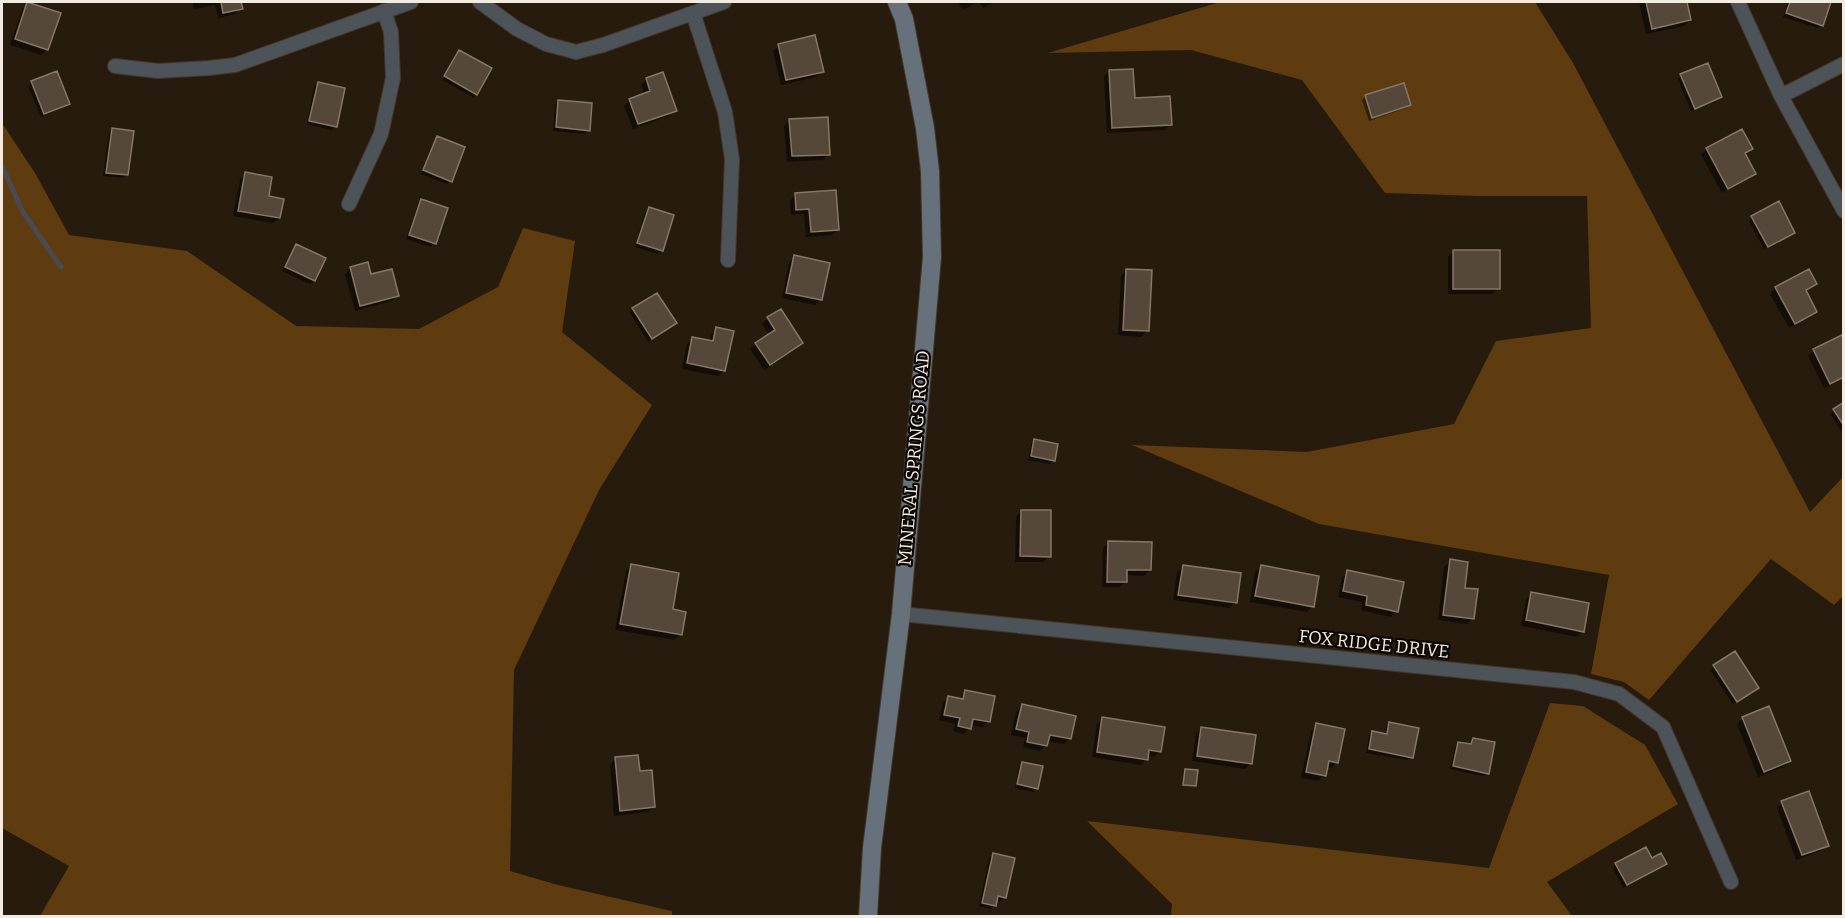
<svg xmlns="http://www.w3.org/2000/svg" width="1845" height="918" viewBox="0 0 1845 918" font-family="Bitter,serif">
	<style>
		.green { fill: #5e3c10 }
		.shadow { fill: #0007 }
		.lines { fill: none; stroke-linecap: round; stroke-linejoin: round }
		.stream { stroke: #494a52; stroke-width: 5 }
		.building { fill: #554739; stroke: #867767; stroke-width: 1.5 }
		.street-casing { stroke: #44382b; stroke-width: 16 }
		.secondary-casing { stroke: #44382b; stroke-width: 20 }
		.street { stroke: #4c5359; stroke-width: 14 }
		.secondary { stroke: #66717b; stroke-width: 18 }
		.labels { text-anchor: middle; stroke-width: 4.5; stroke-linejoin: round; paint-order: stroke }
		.street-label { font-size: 18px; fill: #f3ebe2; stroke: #0c0703 }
	</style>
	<rect width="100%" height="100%" fill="#271b0d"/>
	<!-- green -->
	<path class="green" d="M1220 2H1535L1573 63 1810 512 1843 477V596L1834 605 1771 559 1649 700 1624 682 1591 674 1609 575 1319 524 1132 445 1307 452 1454 424 1496 341 1591 328 1587 196H1479L1385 193 1302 80 1191 50 1048 53Z
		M2 123 35 173 69 235 187 251 296 326 419 329 498 287 523 228 575 241 562 332 652 405 599 490 514 670 510 871 558 885 672 911V916H40L69 866 2 828Z
		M1550 703 1583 706 1645 745 1678 804 1547 882 1572 916H1171L1172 904 1087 821 1489 868Z"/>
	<!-- shadow -->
	<path class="shadow" d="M193 2H239L241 8 235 14 218 18 215 5 194 9Z
		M958 2H978L963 10Z
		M979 2H994L983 8Z
		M1639 2H1686L1690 20 1684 26 1646 34Z
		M1788 2H1829L1822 25 1818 28 1783 17Z
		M28 4 47 49 41 55 10 45 22 10Z
		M779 45 822 71 816 77 781 85 773 51Z
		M460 51 476 94 473 97 442 80Z
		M1109 71 1134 100 1170 124 1165 130 1107 133 1104 77Z
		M1681 76 1720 97 1717 101 1691 111 1678 79Z
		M647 79 675 110 669 116 633 129 624 106 630 100 644 95 641 85Z
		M32 83 69 104 65 107 41 117 28 86Z
		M318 84 335 126 332 130 307 124 314 87Z
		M1366 96 1409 105 1406 108 1369 121 1362 100Z
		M559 101 588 130 585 134 553 131 555 105Z
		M790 120 829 154 823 160 787 162 784 126Z
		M112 129 127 175 123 178 103 176 109 133Z
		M437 138 450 181 447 184 421 174 434 141Z
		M1751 148 1744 155 1754 174 1749 179 1722 193 1701 155 1707 149Z
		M245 174 267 197 279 218 273 223 233 216 240 180Z
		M795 195 838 229 832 235 806 237 804 214 791 215 790 201Z
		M421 201 434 243 431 247 406 239 418 204Z
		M649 209 662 250 658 254 635 247 645 212Z
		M1752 217 1794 232 1764 249 1749 221Z
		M296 246 324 259 314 280 310 284 282 271 293 249Z
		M1454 251 1498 289 1492 294H1448V257Z
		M795 257 828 264 820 300 815 305 782 298 789 263Z
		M351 268 370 276 397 295 392 301 355 311 345 274Z
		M1127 270 1147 331 1141 337 1118 335 1121 276Z
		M1808 271 1815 284 1805 292 1816 311 1810 317 1789 328 1770 294 1775 288Z
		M633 309 675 323 648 342 630 313Z
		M768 318 801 343 796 349 764 370 750 349 769 335 762 324Z
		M717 329 724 371 718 376 682 369 687 344 693 338 709 342 711 335Z
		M1844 335V378L1824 388 1808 356 1814 351Z
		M1844 404V435L1830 414Z
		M1035 440 1053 461 1050 464 1028 460 1031 444Z
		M1021 511 1049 556 1043 562H1015L1016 517Z
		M1109 542 1150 570 1144 576 1125 575V582L1119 587H1102L1103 548Z
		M1450 561 1463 589 1473 618 1467 624 1438 620 1444 567Z
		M631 566 671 610 680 635 674 640 615 630 626 571Z
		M1183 566 1235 602 1229 608 1173 600 1177 572Z
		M1261 567 1312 606 1307 612 1250 602 1255 572Z
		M1348 572 1397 611 1391 617 1361 610 1362 602 1338 597 1342 578Z
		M1532 593 1582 631 1577 637 1521 626 1526 599Z
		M1734 653 1753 691 1733 704 1710 670Z
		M965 691 988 722 983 727 971 725 964 734 953 731 955 724 939 720 943 703 949 697 959 699Z
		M1022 706 1070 738 1064 744 1047 741 1046 745 1040 751 1023 747 1025 738 1011 735 1016 712Z
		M1768 708 1790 761 1784 767 1758 777 1737 724 1742 719Z
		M1103 718 1159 751 1154 757 1147 756 1146 759 1141 765 1092 757 1097 724Z
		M1390 723 1412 757 1408 760 1366 753 1369 736 1373 732 1385 735 1386 727Z
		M1317 725 1337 762 1331 768 1326 767 1324 776 1318 781 1301 778 1311 731Z
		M1201 728 1251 763 1245 769 1192 761 1196 734Z
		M1473 739 1487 773 1484 776 1450 769 1455 747 1459 743 1469 745Z
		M615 759 638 773 654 807 648 812 614 816 610 765Z
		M1022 764 1037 788 1033 792 1015 788 1019 767Z
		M1185 770 1195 786 1193 787 1183 786Z
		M1782 802 1827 845 1821 851 1796 860 1777 808Z
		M993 855 1005 897 1001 901 996 900 995 905 991 909 979 906 989 858Z
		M1651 860 1665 864 1662 867 1623 888 1613 868 1616 864Z"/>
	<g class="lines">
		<!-- stream -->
		<path class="stream" d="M2 166 23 212 61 267"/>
	</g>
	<!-- building -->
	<path class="building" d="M27 2 61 13 48 50 15 39Z
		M221 2H241L243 9 223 13Z
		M1646 2H1687L1691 20 1652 29Z
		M1790 2H1831L1823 26 1786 13Z
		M815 35 824 72 786 80 778 44Z
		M459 50 492 68 477 95 444 76Z
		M1708 63 1722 97 1695 109 1680 74Z
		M1133 69 1135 98 1170 96 1172 125 1112 128 1109 70Z
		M57 71 70 104 44 114 31 81Z
		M663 72 677 111 638 124 629 99 650 91 646 78Z
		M318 82 345 88 337 127 309 121Z
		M1404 83 1411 105 1372 118 1365 95Z
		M558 100 592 103 590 131 556 127Z
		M828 117 830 155 792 156 789 119Z
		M112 128 134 131 128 175 106 173Z
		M1742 129 1753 149 1745 153 1756 174 1728 189 1706 148Z
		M437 136 465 147 452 182 423 170Z
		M245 172 272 177 269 196 284 199 280 218 238 211Z
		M836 190 839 230 811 232 809 209 796 210 795 193Z
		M421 199 448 208 436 244 409 235Z
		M1779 201 1795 233 1768 247 1751 216Z
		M649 207 674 215 663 251 637 243Z
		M296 244 326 258 315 281 285 267Z
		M1453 250H1500V289H1453Z
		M794 255 830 263 822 300 786 293Z
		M368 262 371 274 392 269 399 296 360 306 350 267Z
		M1126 269 1152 270 1149 331 1123 330Z
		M1809 269 1817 284 1806 290 1817 312 1795 324 1775 287Z
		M657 293 677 323 652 339 632 308Z
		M781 309 803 343 770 365 755 343 775 330 767 317Z
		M716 327 734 331 725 371 687 363 692 337 713 341Z
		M1844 334V377L1830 384 1813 349Z
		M1844 402V426L1833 409Z
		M1034 439 1058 444 1055 461 1031 456Z
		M1021 510H1051V557L1020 556Z
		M1108 541 1152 542 1151 570H1127V582H1107Z
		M1450 559 1468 562 1465 588 1478 589 1474 619 1443 615Z
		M631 564 679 573 673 609 686 612 682 635 620 624Z
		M1183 565 1241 573 1237 603 1178 595Z
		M1261 565 1319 576 1314 607 1255 596Z
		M1347 570 1404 582 1398 612 1366 605 1367 596 1343 591Z
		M1531 592 1589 603 1584 632 1526 620Z
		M1735 651 1759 688 1737 702 1713 665Z
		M965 690 995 696 990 722 973 719 971 729 958 726 960 718 944 715 948 696 963 699Z
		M1022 704 1076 716 1071 739 1050 735 1047 746 1027 742 1029 732 1016 729Z
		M1769 706 1791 761 1764 772 1742 717Z
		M1102 717 1165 727 1161 752 1149 750 1148 760 1097 752Z
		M1389 722 1419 728 1413 758 1369 749 1372 731 1387 734Z
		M1316 723 1345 729 1338 763 1329 761 1326 776 1306 772Z
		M1201 727 1256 735 1252 764 1197 756Z
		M1473 738 1495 742 1489 774 1453 766 1458 742 1471 744Z
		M638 755 640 771 652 770 655 807 620 811 615 757Z
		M1022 762 1043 766 1038 789 1017 784Z
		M1185 769 1198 770 1196 786 1183 785Z
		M1809 791 1829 846 1802 855 1781 801Z
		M1646 847 1652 858 1661 853 1667 864 1627 885 1615 863Z
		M993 853 1015 858 1006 898 998 896 996 906 982 903Z"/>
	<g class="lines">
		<!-- street casing -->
		<g class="street-casing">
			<path id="street" d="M480 2 517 29 546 44 576 52 603 45 724 2
				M1738 2 1781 96 1844 211
				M693 13 725 112 732 159 728 260
				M115 66 158 71 209 68 235 65 411 2
				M1781 96 1844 64
				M349 204 381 134 393 78 391 32 384 11
				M901 614 1574 682 1619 694 1663 727 1731 882"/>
		</g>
		<!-- secondary casing -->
		<g class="secondary-casing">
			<path id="secondary" d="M868 916 872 848 901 614 932 257 930 171 925 128 904 19 897 2"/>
		</g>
		<!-- street -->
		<use href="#street" class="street"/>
		<!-- secondary -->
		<use href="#secondary" class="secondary"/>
	</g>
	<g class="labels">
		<!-- street labels -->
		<g class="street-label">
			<text transform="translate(914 458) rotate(-85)" y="6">MINERAL SPRINGS ROAD</text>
			<text transform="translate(1374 644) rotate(6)" y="6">FOX RIDGE DRIVE</text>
		</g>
	</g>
	<!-- border -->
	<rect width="1845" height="918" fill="none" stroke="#f3ebe2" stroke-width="6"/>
</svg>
